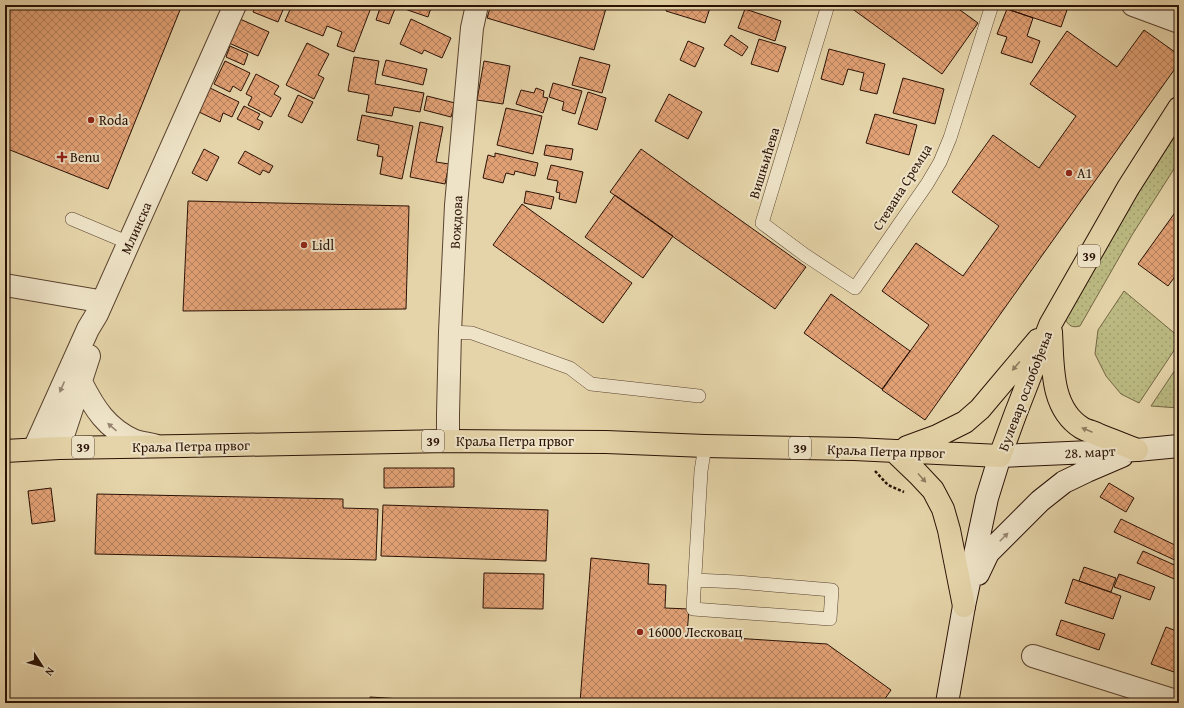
<svg xmlns="http://www.w3.org/2000/svg" width="1184" height="708" viewBox="0 0 1184 708" font-family="'Gentium Book Plus',serif">
	<style>
		.grass { fill: url(#grass-dots); stroke: #736644 }
		.building { fill: url(#building-cross-hatch); stroke: #2a1105 }
		.lines { fill: none; stroke-linecap: round; stroke-linejoin: round }
		.lane-casing { stroke: #59422e; stroke-width: 14 }
		.street-casing { stroke: #59422e; stroke-width: 24 }
		.secondary-casing { stroke: #2a1105; stroke-width: 24 }
		.primary-casing { stroke: #2a1105; stroke-width: 24 }
		.path { stroke: #2a1105; stroke-width: 2.5; stroke-dasharray: 3 2; stroke-linecap: butt }
		.lane { stroke: #eee3c7; stroke-width: 13 }
		.street { stroke: #eee3c7; stroke-width: 22 }
		.secondary { stroke: #eee3c7; stroke-width: 22 }
		.primary { stroke: #e5d4a9; stroke-width: 22 }
		.oneway { fill: #917c5f }
		.oneway2 { fill: #968470 }
		.poi-dot { fill: #8f2418; stroke: #eee3c7; stroke-width: 1.5 }
		.labels { text-anchor: middle; stroke-width: 4; stroke-linejoin: round; paint-order: stroke }
		.shield { fill: #eee3c7; stroke: #65503f; stroke-width: 1 }
		.shield-label { font-size: 13px; font-weight: bold; fill: #2a1105 }
		.poi-label { font-size: 14px; fill: #2a1105; stroke: #eee3c7; text-anchor: start }
		.street-label { font-size: 14px; fill: #2a1105; stroke: #eee3c7 }
	</style>
	<defs>
		<pattern id="grass-dots" width="8" height="8" patternUnits="userSpaceOnUse"><rect width="8" height="8" fill="#bcbb83"/><path d="M2 2h.1M6 6h.1" fill="none" stroke="#a2a070" stroke-width="1.8" stroke-linecap="round"/></pattern>
		<pattern id="building-cross-hatch" width="8" height="8" patternUnits="userSpaceOnUse"><rect width="8" height="8" fill="#e1a175"/><path d="M0 0l8 8M0 8l8-8" fill="none" stroke="#b7825e"/></pattern>
	</defs>
	<rect width="100%" height="100%" fill="#e5d4a9"/>
	<filter id="stains"><feTurbulence type="fractalNoise" baseFrequency=".005" numOctaves="4"/><feColorMatrix values="0 0 0 0 .2 0 0 0 0 .09 0 0 0 0 .02 0 0 0 .5 -.17"/></filter>
	<radialGradient id="worn" r=".72"><stop offset=".6" stop-color="#630" stop-opacity="0"/><stop offset="1" stop-color="#630" stop-opacity=".3"/></radialGradient>
	<!-- grass -->
	<path class="grass" d="M1179 128V161L1132 235 1080 326C1072 328 1069 326 1065 319L1116 227Z
		M1124 291 1179 337V343L1139 403 1121 394 1106 376 1095 354 1098 330Z
		M1179 364V408L1151 406Z"/>
	<!-- building -->
	<path class="building" d="M5 5H182L108 189 5 148Z
		M256 5H285L278 22 253 12Z
		M292 5H372L354 52 337 46 342 32 327 26 323 36 285 21Z
		M381 5H432L428 17 396 6 389 24 376 20Z
		M491 5H607L594 50 487 18Z
		M668 5H711L705 23 666 11Z
		M847 5H953L978 23 942 74Z
		M1005 5H1054L1067 10 1061 27 1004 8Z
		M745 9 781 21 775 41 738 28Z
		M1007 9 1033 18 1027 36 1040 41 1032 63 1001 53 1007 37 997 34Z
		M240 19 269 32 258 56 229 43Z
		M411 19 451 38 442 58 424 50 422 54 400 44Z
		M1144 30 1179 55V63L925 420 882 390 929 325 882 291 916 243 963 276 999 226 952 192 993 135 1039 168 1076 116 1030 84 1067 31 1117 67Z
		M731 35 748 47 742 56 724 45Z
		M759 39 786 47 778 72 751 64Z
		M688 41 704 48 695 67 680 60Z
		M307 43 329 54 318 75 324 78 314 99 286 85Z
		M230 46 248 54 244 65 226 57Z
		M829 49 885 64 877 94 860 90 864 73 848 69 843 85 821 79Z
		M354 57 379 61 375 84 424 93 420 112 394 107 392 116 366 112 369 95 348 91Z
		M580 57 610 65 602 93 572 85Z
		M386 60 427 69 423 85 382 75Z
		M225 61 250 73 241 91 233 86 230 92 214 84Z
		M484 61 510 66 503 104 477 100Z
		M256 74 279 86 274 94 281 98 271 117 248 105 252 97 246 94Z
		M903 78 944 89 935 124 893 113Z
		M553 83 582 91 575 114 562 110 564 102 549 97Z
		M210 88 239 102 232 117 223 113 220 122 199 112Z
		M536 88 544 91 543 97 548 98 543 113 516 104 521 90 534 93Z
		M588 92 606 98 597 130 578 124Z
		M669 94 702 112 688 139 655 121Z
		M298 95 313 102 302 123 288 116Z
		M427 96 455 103 451 117 424 110Z
		M244 106 260 114 257 119 263 122 259 130 237 119Z
		M506 108 542 116 533 154 497 145Z
		M875 114 917 125 909 155 866 143Z
		M362 115 413 126 402 179 380 174 383 157 377 156 379 145 357 140Z
		M420 122 443 127 436 162 449 164 445 184 410 177Z
		M546 145 573 149 571 160 544 155Z
		M204 149 219 157 207 181 192 173Z
		M641 149 806 267 775 309 610 192Z
		M245 151 273 166 269 173 263 170 260 175 238 163Z
		M495 153 538 163 535 176 515 171 514 175 506 173 503 183 483 178 488 155 495 157Z
		M551 165 583 172 576 203 559 199 560 193 556 192 558 181 547 179Z
		M526 191 554 197 551 209 524 203Z
		M615 195 673 236 643 278 585 237Z
		M188 201 409 206 406 309 183 311Z
		M522 204 632 283 603 323 493 245Z
		M1179 207V271L1168 286 1138 264Z
		M831 294 910 351 882 389 804 333Z
		M384 468H454V487L384 488Z
		M1109 483 1134 498 1126 512 1100 497Z
		M51 488 55 521 32 524 28 491Z
		M97 494 343 499V508L378 509 376 560 95 554Z
		M383 505 548 510 546 561 381 556Z
		M1121 519 1179 547V562L1114 532Z
		M1143 551 1179 567V581L1137 563Z
		M591 558 649 564 648 584 666 585 665 608 689 609 687 635 827 644 891 690 882 703H580Z
		M1084 567 1116 578 1111 592 1079 581Z
		M484 573 544 574 543 609 483 608Z
		M1119 574 1155 587 1150 600 1114 587Z
		M1073 579 1121 596 1113 619 1065 603Z
		M1061 620 1105 634 1099 650 1056 635Z
		M1166 627 1179 632V644L1174 657 1179 659 1174 672 1151 664Z
		M370 697 466 703H369Z"/>
	<g class="lines">
		<!-- lane casing -->
		<g class="lane-casing">
			<path id="lane" d="M828 5 762 223 805 255 855 288 927 184 940 162 950 138 992 5
				M72 219 129 243
				M450 332 472 333 570 368 591 384 699 396
				M695 580 737 582 832 590 830 619 693 609 701 471 705 446"/>
		</g>
		<!-- street casing -->
		<g class="street-casing">
			<path id="street" d="M1133 5 1179 22
				M5 285 93 300
				M81 382C94 408 107 429 135 441 141 443 148 444 154 445
				M448 441V414L450 332 456 205 472 28 477 5
				M59 448 89 356
				M34 449 88 329 97 314 235 5
				M1033 656 1179 702"/>
		</g>
		<!-- secondary casing -->
		<g class="secondary-casing">
			<path id="secondary" d="M978 574 988 553 1040 501 1064 482 1087 471 1122 456
				M947 703 964 606 987 498 1000 456 1137 450 1179 446"/>
		</g>
		<!-- primary casing -->
		<g class="primary-casing">
			<path id="primary" d="M1051 332C1053 365 1050 408 1082 428 1087 431 1094 432 1099 435 1112 440 1124 445 1137 450
				M907 447 937 436 965 422 980 409 1038 340
				M5 451 59 448 183 446 448 441 606 442 705 446 854 449 1000 456 1015 415 1050 325 1128 188 1179 108
				M894 451 918 474 933 490 943 509 949 530 964 606"/>
		</g>
		<!-- path -->
		<path class="path" d="M875 471 888 485 904 492"/>
		<!-- lane -->
		<use href="#lane" class="lane"/>
		<!-- street -->
		<use href="#street" class="street"/>
		<!-- secondary -->
		<use href="#secondary" class="secondary"/>
		<!-- primary -->
		<use href="#primary" class="primary"/>
	</g>
	<!-- one-way arrows -->
	<defs><path id="oneway-solid" d="M-6-.8H1V-3.2L6.5 0L1 3.2V.8H-6Z"/></defs>
	<g class="oneway">
		<use href="#oneway-solid" transform="translate(1016 366) rotate(130)"/>
		<use href="#oneway-solid" transform="translate(1087 430) rotate(-157)"/>
		<use href="#oneway-solid" transform="translate(922 478) rotate(48)"/>
	</g>
	<g class="oneway2">
		<use href="#oneway-solid" transform="translate(62 387) rotate(114)"/>
		<use href="#oneway-solid" transform="translate(112 427) rotate(-139)"/>
		<use href="#oneway-solid" transform="translate(1004 537) rotate(-45)"/>
	</g>
	<!-- markers -->
	<g class="poi-dot">
		<circle cx="91" cy="120" r="4"/>
		<path d="M60 151h4v4h4v4h-4v4h-4v-4h-4v-4h4z"/>
		<circle cx="1069" cy="173" r="4"/>
		<circle cx="304" cy="245" r="4"/>
		<circle cx="640" cy="632" r="4"/>
	</g>
	<g class="labels">
		<!-- shield labels -->
		<g class="shield">
			<rect x="1078" y="245" width="22" height="22" rx="3"/>
			<rect x="422" y="430" width="22" height="22" rx="3"/>
			<rect x="72" y="436" width="22" height="22" rx="3"/>
			<rect x="789" y="437" width="22" height="22" rx="3"/>
		</g>
		<g class="shield-label">
			<text x="1089" y="261">39</text>
			<text x="433" y="446">39</text>
			<text x="83" y="452">39</text>
			<text x="800" y="453">39</text>
		</g>
		<!-- poi labels -->
		<g class="poi-label">
			<text x="99" y="125">Roda</text>
			<text x="70" y="162">Benu</text>
			<text x="1077" y="178">A1</text>
			<text x="312" y="250">Lidl</text>
			<text x="648" y="637">16000 Лесковац</text>
		</g>
		<!-- street labels -->
		<g class="street-label">
			<text transform="translate(764 163) rotate(-73)" y="5">Вишњићева</text>
			<text transform="translate(902 187) rotate(-58)" y="5">Стевана Сремца</text>
			<text transform="translate(456 222) rotate(-87)" y="5">Вождова</text>
			<text transform="translate(136 228) rotate(-66)" y="5">Млинска</text>
			<text transform="translate(1025 391) rotate(-69)" y="5">Булевар ослобођења</text>
			<text x="515" y="446">Краља Петра првог</text>
			<text transform="translate(191 446) rotate(-1)" y="5">Краља Петра првог</text>
			<text transform="translate(886 451) rotate(2)" y="5">Краља Петра првог</text>
			<text transform="translate(1090 452) rotate(-3)" y="5">28. март</text>
		</g>
	</g>
	<!-- margin -->
	<rect width="1184" height="708" fill="none" stroke="#e5d4a9" stroke-width="20"/>
	<rect x="6" y="6" width="1172" height="696" fill="none" stroke="#2a1105" stroke-width="2"/>
	<rect x="10" y="10" width="1164" height="688" fill="none" stroke="#2a1105"/>
	<!-- north arrow -->
	<g transform="translate(42 666) rotate(126)" stroke="#eee3c7" stroke-width="3" paint-order="stroke">
	<path d="M0-3L7 15L0 10L-7 15Z" fill="#2a1105"/>
	<text y="-6" font-size="11" font-weight="bold" text-anchor="middle" fill="#2a1105">N</text>
	</g>
	<rect width="100%" height="100%" filter="url(#stains)"/>
	<rect width="100%" height="100%" fill="url(#worn)"/>
</svg>
